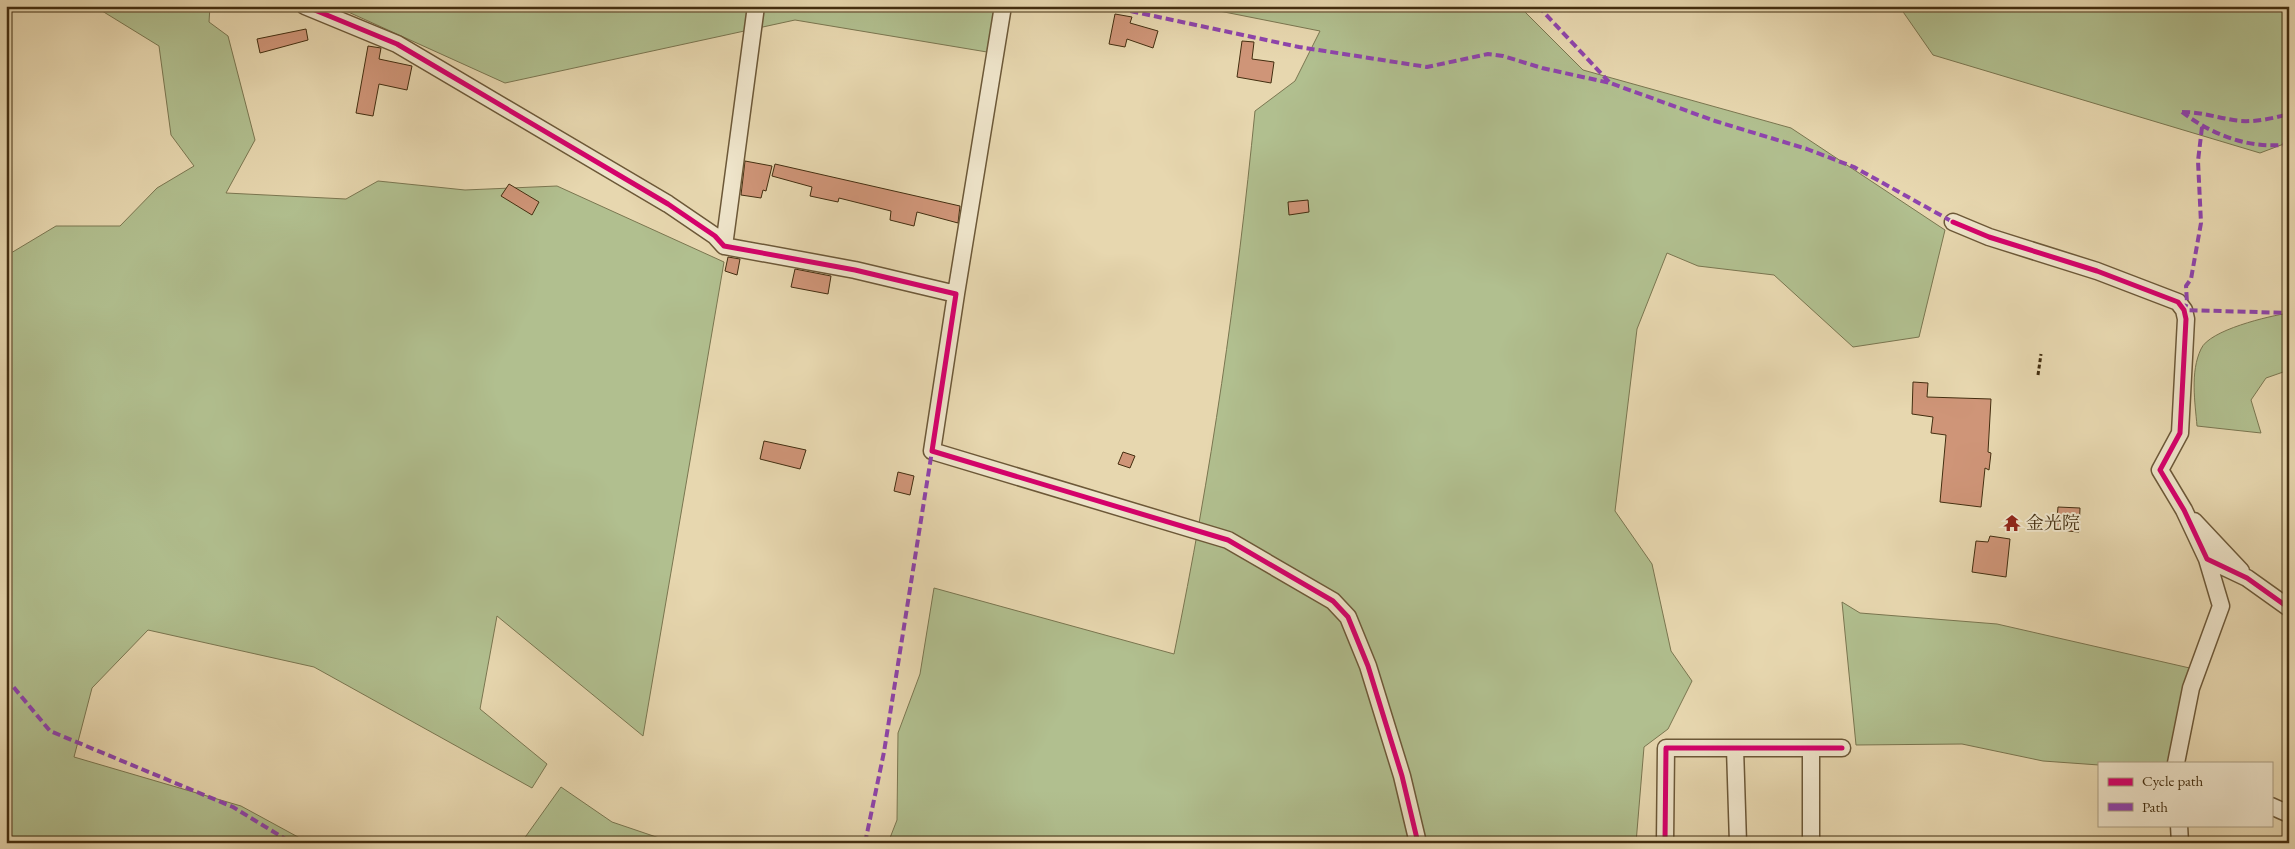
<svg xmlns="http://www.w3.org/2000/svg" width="2295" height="849" viewBox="0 0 2295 849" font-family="'EB Garamond','Noto Serif JP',serif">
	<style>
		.green { fill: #b1bf8f; stroke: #7a7650 }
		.building { fill: #cf9578; stroke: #432e10 }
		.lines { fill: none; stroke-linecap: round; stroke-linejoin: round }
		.street-casing { stroke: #6c5838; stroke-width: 19 }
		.path { stroke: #432e10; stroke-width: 3; stroke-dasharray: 4 2.5; stroke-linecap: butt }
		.street { stroke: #efe5cb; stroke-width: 16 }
		.quiet { stroke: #8e44ad; stroke-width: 4; stroke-dasharray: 8 4; stroke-linecap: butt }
		.cycleway-casing { stroke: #efe5cb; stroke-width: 8 }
		.cycleway { stroke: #d6006c; stroke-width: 5 }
		.labels { text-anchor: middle; stroke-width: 4; stroke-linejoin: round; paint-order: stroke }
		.poi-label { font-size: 18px; fill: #432e10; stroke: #efe5cb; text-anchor: start }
	</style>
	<rect width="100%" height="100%" fill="#e7d7af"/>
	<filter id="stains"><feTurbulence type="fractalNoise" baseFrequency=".004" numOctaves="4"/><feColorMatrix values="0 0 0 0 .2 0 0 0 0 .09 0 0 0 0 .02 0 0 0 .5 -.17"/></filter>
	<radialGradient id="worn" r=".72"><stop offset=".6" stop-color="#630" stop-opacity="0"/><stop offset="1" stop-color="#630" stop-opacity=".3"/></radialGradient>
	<!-- green -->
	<path class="green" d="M94 6H210L209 22 228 36 255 140 226 193 346 199 378 181 465 190 557 186 724 262 643 736 497 616 480 709 547 764 532 788 314 667 148 630 92 688 74 757 241 806 309 843H6V256L56 226H120L157 188 194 166 171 135 159 46Z
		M335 6H997L987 52 795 20 505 83Z
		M1194 6H1519L1583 70 1791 128 1945 230 1919 337 1853 347 1774 275 1698 266 1667 253 1637 329 1615 511 1652 564 1671 651 1692 681 1668 729 1644 747 1636 843H888L897 820 898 733 920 674 934 588 1174 654C1211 474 1237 294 1255 111L1295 81 1320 31Z
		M1899 6H2289V142L2260 153 1933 55Z
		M2289 313V370L2266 378 2251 400 2261 433 2197 426C2195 402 2190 372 2201 349 2209 330 2269 316 2289 313Z
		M1842 602 1860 613 1997 624 2194 669 2173 763H2099V765L2043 761 1962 744 1856 745Z
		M561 787 612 822 674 843H521Z"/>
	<!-- building -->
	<path class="building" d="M1115 14 1132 17 1130 23 1158 31 1153 48 1127 39 1125 47 1109 44Z
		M306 29 308 40 260 53 257 39Z
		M1242 41 1254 42 1252 59 1274 62 1271 83 1237 77Z
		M368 46 381 48 379 59 412 66 407 90 379 84 373 116 356 113Z
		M745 161 772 166 766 191 763 190 761 198 741 195Z
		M775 164 960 206 958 223 917 212 914 226 890 220 891 211 839 198 838 202 810 196 812 187 772 176Z
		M509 184 539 202 532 215 501 196Z
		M1308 200 1309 212 1289 215 1288 202Z
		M728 257 740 259 737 275 725 271Z
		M795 269 831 276 828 294 791 287Z
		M1913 382 1928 383 1927 397 1991 399 1988 452 1991 453 1989 470 1985 468 1981 507 1940 502 1946 435 1931 433 1933 417 1912 414Z
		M764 441 806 450 800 469 760 459Z
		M1123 452 1135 456 1130 468 1118 464Z
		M898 472 914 476 910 495 894 491Z
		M2058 507 2080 508 2079 532 2056 530Z
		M1990 536 2010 539 2006 577 1972 572 1976 541 1988 542Z"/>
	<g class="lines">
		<!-- street casing -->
		<g class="street-casing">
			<path id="street" d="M305 6 397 44 668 204 715 236 724 246 855 270 956 294 932 451 1228 540 1333 601 1348 617 1368 666 1402 776 1418 843
				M1953 222 1989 237 2097 271 2178 302 2184 310 2186 319 2180 433 2160 470 2184 510 2207 559 2247 578 2289 608
				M724 246 756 6
				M956 294 1003 6
				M2194 521 2241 571
				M1735 748 1738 843
				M1811 748V843
				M2176 763 2191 688 2221 606 2207 559
				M2271 806 2289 814
				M2179 825 2180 843
				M1665 843 1666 748H1842"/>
		</g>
		<!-- path -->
		<path class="path" d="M2038 375 2041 354"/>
		<!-- street -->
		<use href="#street" class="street"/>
		<!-- quiet -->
		<path class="quiet" d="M1107 6 1299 47 1427 67 1488 54 1503 56 1542 68 1610 83 1715 121 1807 149 1854 167 1953 222
			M1538 6 1610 83
			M2182 112C2212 135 2251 150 2289 144
			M2182 112C2203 112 2221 119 2241 121 2257 122 2274 118 2289 114
			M2202 127 2198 161 2201 223 2191 279 2186 286 2187 303 2184 310 2289 313
			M6 678 50 731 233 807 292 843
			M865 843 884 752 932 451"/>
		<!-- cycleway casing -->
		<g class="cycleway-casing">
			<path id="cycleway" d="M305 6 397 44 668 204 715 236 724 246 855 270 956 294 932 451 1228 540 1333 601 1348 617 1368 666 1402 776 1418 843
				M1953 222 1989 237 2097 271 2178 302 2184 310 2186 319 2180 433 2160 470 2184 510 2207 559 2247 578 2289 608
				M1665 843 1666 748H1842"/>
		</g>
		<!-- cycleway -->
		<use href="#cycleway" class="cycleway"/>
	</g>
	<!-- icons -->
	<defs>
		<g id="temple-bare" transform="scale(1.35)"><path d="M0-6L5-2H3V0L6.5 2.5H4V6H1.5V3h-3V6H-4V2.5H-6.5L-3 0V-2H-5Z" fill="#8f2418" stroke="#efe5cb" stroke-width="2.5" paint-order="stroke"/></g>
	</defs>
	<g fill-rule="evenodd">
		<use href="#temple-bare" x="2012" y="523"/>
	</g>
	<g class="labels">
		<!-- poi labels -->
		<g class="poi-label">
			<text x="2026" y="529">金光院</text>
		</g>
	</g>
	<!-- margin -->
	<rect width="2295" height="849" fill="none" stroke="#e7d7af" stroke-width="25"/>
	<rect x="8" y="8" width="2280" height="834" fill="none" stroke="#432e10" stroke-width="2.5"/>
	<rect x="12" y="12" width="2270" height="824" fill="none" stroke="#432e10"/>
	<!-- legend -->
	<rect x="2098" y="762" width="175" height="65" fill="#efe5cb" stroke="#aa9c80"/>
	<rect x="2108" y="778" width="25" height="8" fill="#d6006c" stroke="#aa9c80"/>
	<text x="2142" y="786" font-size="15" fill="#432e10">Cycle path</text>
	<rect x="2108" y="803" width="25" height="8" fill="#8e44ad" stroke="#aa9c80"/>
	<text x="2142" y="812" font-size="15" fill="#432e10">Path</text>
	<rect width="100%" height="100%" filter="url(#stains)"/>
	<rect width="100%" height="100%" fill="url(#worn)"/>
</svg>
